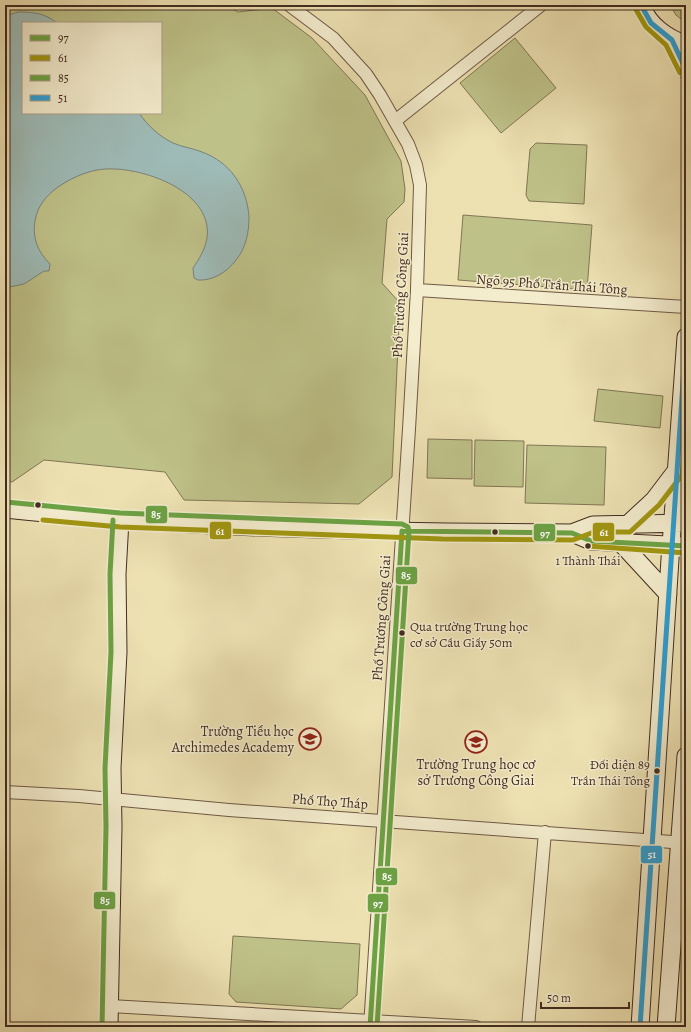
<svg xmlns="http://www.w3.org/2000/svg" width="691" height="1032" viewBox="0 0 691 1032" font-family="Alegreya,serif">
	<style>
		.green { fill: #bec188; stroke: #807654; fill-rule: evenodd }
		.water { fill: #9ebbb7; stroke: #7a827b }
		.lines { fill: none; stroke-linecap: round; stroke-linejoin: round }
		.street-casing { stroke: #6e5945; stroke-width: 14 }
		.secondary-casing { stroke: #432c21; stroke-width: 19 }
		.street { stroke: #f3eccd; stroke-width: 12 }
		.secondary { stroke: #f3eccd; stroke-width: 17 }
		.bus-1-casing { stroke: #f3eccd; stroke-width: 8 }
		.bus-2-casing { stroke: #f3eccd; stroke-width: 8 }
		.bus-3-casing { stroke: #f3eccd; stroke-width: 8 }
		.bus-4-casing { stroke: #f3eccd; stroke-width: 8 }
		.bus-1 { stroke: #6ca244; stroke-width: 5 }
		.bus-2 { stroke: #a19610; stroke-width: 5 }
		.bus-3 { stroke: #6ca244; stroke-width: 5 }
		.bus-4 { stroke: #2d9ed3; stroke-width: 5 }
		.bus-dot { fill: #432c21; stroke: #f3eccd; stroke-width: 1.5 }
		.labels { text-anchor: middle; stroke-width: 3; stroke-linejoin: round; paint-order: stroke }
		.bus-label { font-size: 13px; fill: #432c21; stroke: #f3eccd }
		.street-label { font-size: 14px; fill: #432c21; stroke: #f3eccd }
		.poi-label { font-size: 14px; fill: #432c21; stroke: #f3eccd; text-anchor: end }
		.line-badge { stroke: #f3eccd; stroke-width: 1.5 }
		.badge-label { font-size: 11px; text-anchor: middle; font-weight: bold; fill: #fff }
	</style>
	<rect width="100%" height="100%" fill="#ede1b2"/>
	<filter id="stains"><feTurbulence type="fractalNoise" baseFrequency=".005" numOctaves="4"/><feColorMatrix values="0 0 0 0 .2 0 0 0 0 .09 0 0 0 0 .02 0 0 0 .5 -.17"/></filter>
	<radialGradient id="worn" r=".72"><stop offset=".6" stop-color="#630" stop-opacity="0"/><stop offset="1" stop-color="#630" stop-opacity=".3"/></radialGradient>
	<!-- green -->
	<path class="green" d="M5 5H225L238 12 272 8 312 38 365 95 401 161 405 189 404 202 387 219 382 283 400 303 392 477 359 504 184 500 165 472 44 460 12 482 5 481ZM23 23H161V113H23Z
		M670 5H686V23L676 15Z
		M515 38 556 88 501 133 460 83Z
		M536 143 587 145 584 204 529 201 526 195 530 149Z
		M463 215 592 225 587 290 458 280Z
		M598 389 663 396 660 428 594 421Z
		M428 439 472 440V479L427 478Z
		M475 440 524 441 523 487 474 486Z
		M527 445 606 447 604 505 525 503Z
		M233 936 360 944 357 995 341 1009 236 1002 229 994Z"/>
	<!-- water -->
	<path class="water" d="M18 12C33 12 45 13 57 23H23V113H139C148 126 159 136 173 143 182 147 192 148 202 152 230 162 247 187 249 217 249 232 246 248 236 260 227 272 213 281 198 280L194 278 193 268C199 259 205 250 207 238 214 189 134 163 97 170 82 173 70 179 58 187 47 195 37 206 35 221 32 238 38 252 50 264L49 271H44L24 284 5 288V16Z"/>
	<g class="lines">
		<!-- street casing -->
		<g class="street-casing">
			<path id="street" d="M289 5 333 38 366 74 380 95 408 144 416 165 420 185 417 290 409 429 370 1027
				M395 121 541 5
				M417 290 686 307
				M5 792 79 796 229 810 686 843
				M110 1006 476 1027
				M528 1027 545 832"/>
		</g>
		<!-- secondary casing -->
		<g class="secondary-casing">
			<path id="secondary" d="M641 5C649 26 666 37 686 45
				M672 40 686 70
				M5 509C193 529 383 532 572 533L591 541 686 546
				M627 525 654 500 676 471
				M572 533 593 525 686 523
				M620 542 668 594
				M109 1027 113 827 112 768 118 652 117 574 120 520
				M640 1027 670 559 686 337
				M666 1027 686 756"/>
		</g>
		<!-- street -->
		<use href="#street" class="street"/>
		<!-- secondary -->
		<use href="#secondary" class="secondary"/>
		<!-- bus-1 casing -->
		<g class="bus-1-casing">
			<path id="bus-1" d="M402 531 572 533 591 541 686 546
				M370 1027 402 531"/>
		</g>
		<!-- bus-2 casing -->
		<g class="bus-2-casing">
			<path id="bus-2" d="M635 8 646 27 666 45 680 73
				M43 520 120 527 442 539 573 540 594 532H630L659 505 682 475 686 431
				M588 546 686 553"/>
		</g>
		<!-- bus-3 casing -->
		<g class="bus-3-casing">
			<path id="bus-3" d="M6 502 120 513 402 524 408 527 409 531 377 1027
				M102 1027 106 827 105 768 111 652 110 574 113 520"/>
		</g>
		<!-- bus-4 casing -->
		<g class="bus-4-casing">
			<path id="bus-4" d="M641 5 651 23 672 40 686 70
				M640 1027 686 337"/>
		</g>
		<!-- bus-1 -->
		<use href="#bus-1" class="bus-1"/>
		<!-- bus-2 -->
		<use href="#bus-2" class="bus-2"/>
		<!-- bus-3 -->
		<use href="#bus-3" class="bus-3"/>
		<!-- bus-4 -->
		<use href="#bus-4" class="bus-4"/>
	</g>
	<!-- icons -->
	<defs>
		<g id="school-ring" transform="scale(1.15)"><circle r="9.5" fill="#f3eccd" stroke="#8f2418" stroke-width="1.5"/><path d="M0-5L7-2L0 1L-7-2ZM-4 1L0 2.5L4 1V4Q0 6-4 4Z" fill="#8f2418"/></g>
	</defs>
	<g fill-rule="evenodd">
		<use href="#school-ring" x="310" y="739"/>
		<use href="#school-ring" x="476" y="742"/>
	</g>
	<!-- markers -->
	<g class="bus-dot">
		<circle cx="38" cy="505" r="3.5"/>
		<circle cx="495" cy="532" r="3.5"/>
		<circle cx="588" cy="546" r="3.5"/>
		<circle cx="402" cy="633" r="3.5"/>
		<circle cx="657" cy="771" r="3.5"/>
	</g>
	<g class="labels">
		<!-- bus labels -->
		<g class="bus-label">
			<text x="588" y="565">1 Thành Thái</text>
			<text x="410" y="631" text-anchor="start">Qua trường Trung học<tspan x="410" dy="16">cơ sở Cầu Giấy 50m</tspan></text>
			<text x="650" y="769" text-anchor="end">Đối diện 89<tspan x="650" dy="16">Trần Thái Tông</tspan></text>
		</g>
		<!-- street labels -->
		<g class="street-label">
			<text transform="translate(552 284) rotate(4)" y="5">Ngõ 95 Phố Trần Thái Tông</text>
			<text transform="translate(400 295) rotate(-87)" y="5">Phố Trương Công Giai</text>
			<text transform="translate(381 618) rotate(-86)" y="5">Phố Trương Công Giai</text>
			<text transform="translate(330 801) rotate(4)" y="5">Phố Thọ Tháp</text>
		</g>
		<!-- poi labels -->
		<g class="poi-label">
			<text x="294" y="736">Trường Tiểu học<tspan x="294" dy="16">Archimedes Academy</tspan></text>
			<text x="476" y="769" text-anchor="middle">Trường Trung học cơ<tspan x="476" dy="16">sở Trương Công Giai</tspan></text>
		</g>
	</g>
	<g class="line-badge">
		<rect x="145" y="505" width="23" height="19" rx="4" fill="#6ca244"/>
		<rect x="209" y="521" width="23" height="19" rx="4" fill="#a19610"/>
		<rect x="592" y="522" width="23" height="20" rx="4" fill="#a19610"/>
		<rect x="533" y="523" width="23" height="19" rx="4" fill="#6ca244"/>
		<rect x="395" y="566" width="23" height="19" rx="4" fill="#6ca244"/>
		<rect x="640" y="845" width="23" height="19" rx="4" fill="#2d9ed3"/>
		<rect x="375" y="867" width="23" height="19" rx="4" fill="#6ca244"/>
		<rect x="93" y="891" width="23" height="19" rx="4" fill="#6ca244"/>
		<rect x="367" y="893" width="22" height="20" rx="4" fill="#6ca244"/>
	</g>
	<g class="badge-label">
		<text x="156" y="518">85</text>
		<text x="220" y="535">61</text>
		<text x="604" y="536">61</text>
		<text x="545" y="537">97</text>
		<text x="406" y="579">85</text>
		<text x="652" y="858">51</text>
		<text x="387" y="880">85</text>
		<text x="105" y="904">85</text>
		<text x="378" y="907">97</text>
	</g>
	<!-- margin -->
	<rect width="691" height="1032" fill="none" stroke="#ede1b2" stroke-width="20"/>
	<rect x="6" y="6" width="679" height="1020" fill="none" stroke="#432c21" stroke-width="2"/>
	<rect x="10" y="10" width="671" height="1012" fill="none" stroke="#432c21"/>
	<!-- legend -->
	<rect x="22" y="22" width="140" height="92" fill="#f3eccd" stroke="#ad9f88"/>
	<rect x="30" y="35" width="20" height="6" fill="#6ca244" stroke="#ad9f88"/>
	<text x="58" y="42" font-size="12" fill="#432c21">97</text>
	<rect x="30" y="55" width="20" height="6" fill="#a19610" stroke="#ad9f88"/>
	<text x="58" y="62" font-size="12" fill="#432c21">61</text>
	<rect x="30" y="75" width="20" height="6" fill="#6ca244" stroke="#ad9f88"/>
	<text x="58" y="82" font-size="12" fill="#432c21">85</text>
	<rect x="30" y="95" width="20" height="6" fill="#2d9ed3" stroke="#ad9f88"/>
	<text x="58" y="102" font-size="12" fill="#432c21">51</text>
	<!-- scale -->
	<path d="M541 1002v6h88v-6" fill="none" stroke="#432c21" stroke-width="2"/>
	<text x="547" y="1002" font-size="12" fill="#432c21" stroke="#f3eccd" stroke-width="3" paint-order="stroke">50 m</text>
	<rect width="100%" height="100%" filter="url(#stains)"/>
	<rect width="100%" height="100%" fill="url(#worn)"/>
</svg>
